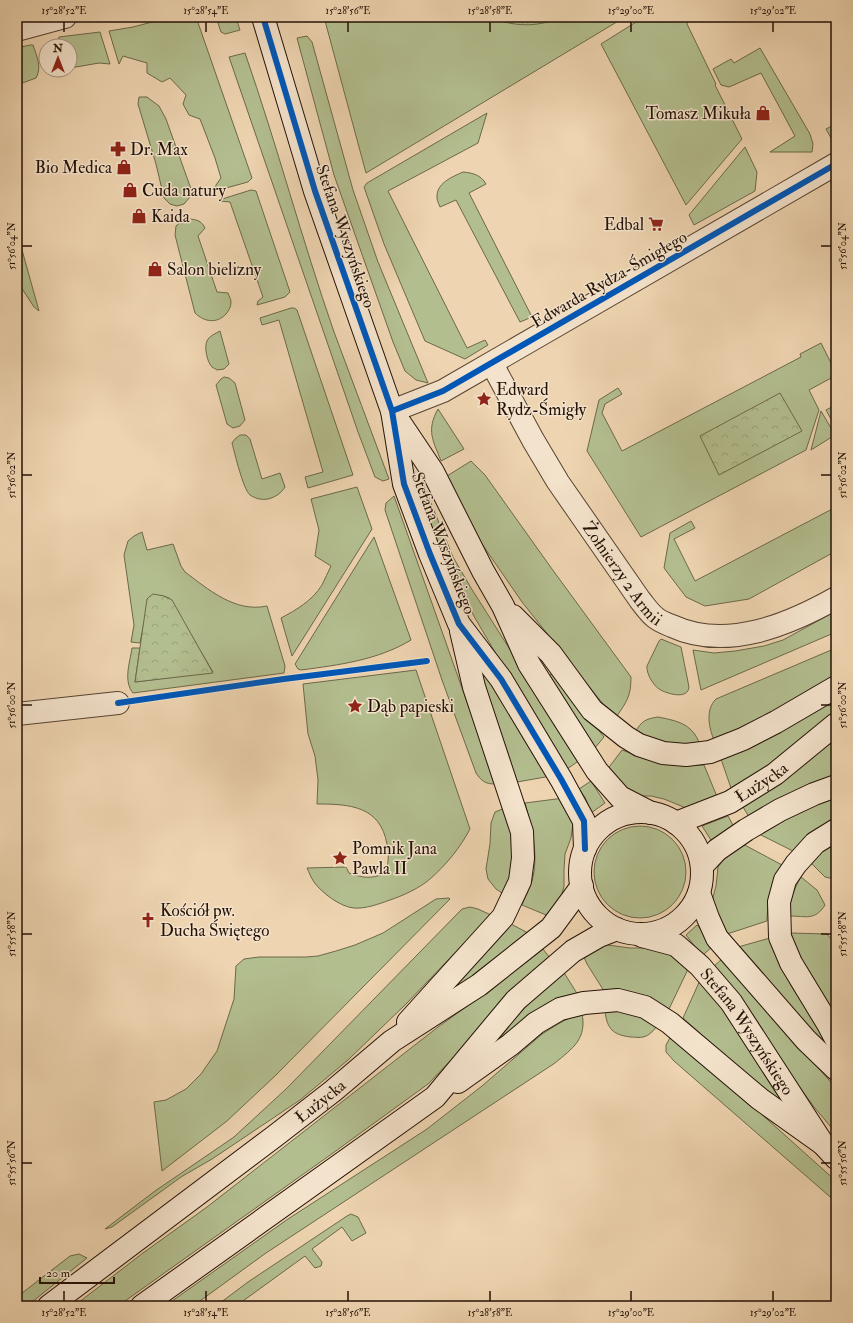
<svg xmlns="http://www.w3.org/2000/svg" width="853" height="1323" viewBox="0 0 853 1323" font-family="'IM FELL Double Pica',serif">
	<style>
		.grass { fill: #b3be8f; stroke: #6c684a }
		.park { fill: url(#park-crowns); stroke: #6c684a }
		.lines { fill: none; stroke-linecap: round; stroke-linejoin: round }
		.street-casing { stroke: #564230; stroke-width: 24 }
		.secondary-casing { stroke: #241106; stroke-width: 24 }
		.street { stroke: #f4e3cc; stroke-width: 22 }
		.secondary { stroke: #f4e3cc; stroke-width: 22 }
		.cycleway-casing { stroke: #f4e3cc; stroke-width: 8 }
		.cycleway { stroke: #0057b8; stroke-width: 6 }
		.ticks { fill: none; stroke: #241106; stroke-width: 1.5 }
		.labels { text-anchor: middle; stroke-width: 3; stroke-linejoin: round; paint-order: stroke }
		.poi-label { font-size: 17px; fill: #241106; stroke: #f4e3cc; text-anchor: start }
		.street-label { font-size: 17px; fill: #241106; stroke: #f4e3cc }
		.neatline { fill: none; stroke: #241106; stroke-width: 1.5 }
		.ticks-label { font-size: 10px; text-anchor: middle; fill: #241106 }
	</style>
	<defs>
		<pattern id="park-crowns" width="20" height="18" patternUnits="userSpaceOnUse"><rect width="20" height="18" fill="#b3be8f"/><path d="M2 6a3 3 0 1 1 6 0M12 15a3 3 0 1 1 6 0" fill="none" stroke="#9aa27a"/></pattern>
	</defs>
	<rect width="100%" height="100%" fill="#eed4b0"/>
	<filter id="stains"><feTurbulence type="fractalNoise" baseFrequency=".005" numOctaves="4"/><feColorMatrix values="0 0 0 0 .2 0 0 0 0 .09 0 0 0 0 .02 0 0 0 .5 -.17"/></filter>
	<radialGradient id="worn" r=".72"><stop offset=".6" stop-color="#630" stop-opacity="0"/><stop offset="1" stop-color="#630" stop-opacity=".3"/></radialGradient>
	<!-- grass -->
	<path class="grass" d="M171 17H196L252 178 248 182 215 191 216 185 221 178 215 158 200 119 189 115 183 104 186 95 170 78 162 82 147 73V63L123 56 119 64 109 31 133 27Z
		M216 17H234L237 21 240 30 225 34 221 32Z
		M324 17H625L366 173Z
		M644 17H688L687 24 716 84 715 85 742 139 686 205 601 44Z
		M100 32 110 64 99 63 70 68V46H57L59 37Z
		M307 36 312 42 353 190 378 262 428 383 416 380 405 371 393 342 334 175 297 38Z
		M30 45H33C37 57 42 67 36 78L17 85V48Z
		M760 48 810 134 813 144 812 152H770L795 136 761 73 729 87 721 85 713 69 731 59 734 63Z
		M245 53C277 145 302 240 334 332 352 381 371 430 389 479L383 481 375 477 358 432 229 57Z
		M139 97H147L159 106 166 119 191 189 190 197 184 204 177 206 170 204 164 198 156 164 138 104Z
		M487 113 478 143 388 191 467 348 485 340 488 345 465 359 425 341 384 244 364 187 367 183Z
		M836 124V139L831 138 826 129Z
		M745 147 757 172 755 191 694 225 689 215Z
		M463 172C473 173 481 175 486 184L469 193 532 317 520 322 456 200 440 207C439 204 437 201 437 198 436 183 452 177 463 172Z
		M251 190 256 191 290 292 285 297 257 305 258 301 263 297 230 202 219 201V200Z
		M184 219C193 219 201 219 205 228L198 236 217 292 228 293C229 296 231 299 231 302 231 307 229 310 226 314 217 324 204 322 195 313L175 235 176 226Z
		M17 232 39 311 34 307 17 281Z
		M291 308H294L297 310 353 475 308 488 305 477 323 472 279 320 262 325 260 318Z
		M220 331 229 364 224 369 217 370C216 369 213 368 212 367 207 362 204 347 207 341 209 336 215 334 220 331Z
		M821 343 836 373 833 377 809 390 819 410 806 450 641 537 587 451 599 400 618 388 622 394 605 404 602 413 622 451 801 357 800 354Z
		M224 377 229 378 235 383 245 420 240 426 233 428 227 424 216 385 221 379Z
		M836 405V428L826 410Z
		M438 409 464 449 441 461C433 440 426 431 438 409Z
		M821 411 835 435 811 450Z
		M240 435H246L250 439 262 479 280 473 285 487C281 493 276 497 268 499 262 500 256 499 250 495 243 489 235 454 232 443L235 439Z
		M471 461 485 475 552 569 631 677C631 698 626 702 615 719L522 602 482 544 462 510 447 476Z
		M424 486 453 557 471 588 580 760 567 769 506 671 475 618 447 565 429 519 418 488Z
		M357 487 372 529 292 656 281 618C296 610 312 601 322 585 325 579 328 572 331 566L315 556 319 530 311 499Z
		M394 496 496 784C486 784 482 782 476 773L442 680 385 510 386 503Z
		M836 507V551L749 599 705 606 686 597 664 568 670 533 691 521 695 528 674 539 695 581Z
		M142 532 147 550 173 544 181 566 185 572C208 589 235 613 267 606L285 666 284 673 133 693C123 681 130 662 132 648H140L135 682 213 672 169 598C161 595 157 595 149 597L140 643 131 642 134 625 124 555 128 541 134 536Z
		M374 537 411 640C378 660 339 665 301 670L298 669 295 664Z
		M836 611V632L701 690 693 650 714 653 735 651 764 646 783 640Z
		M661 639 681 647 689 687C688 700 667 694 659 689 653 685 646 673 647 666L659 641Z
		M836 648V677L753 723 714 740C709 728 705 710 716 699Z
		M482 667 551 776 517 782 483 685 479 671Z
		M416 670 470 829C460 848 446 865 430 879 420 888 402 896 390 900 379 904 365 909 354 908 340 907 321 892 314 882 311 878 309 872 307 868L346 867 349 873C364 878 369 879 384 874 389 865 389 855 387 844 380 806 350 804 317 804L318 780 315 756 308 734 303 684Z
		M553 673 604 737 594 749 548 676Z
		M836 697V711L783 760 732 791 721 759C762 744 799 719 836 697Z
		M658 717C678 721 693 724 700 745L671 746 635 732C642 721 645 719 658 717Z
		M836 734V778L749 817 743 807 785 779Z
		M622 750C652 762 672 767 704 765L718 799 686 808 664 799 651 796H641L630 791 607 770Z
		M591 781 605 803 591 813 585 797 579 789Z
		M836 796V821L793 851 757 833 777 821Z
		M564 798 573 823 571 838 565 854 564 870V886L560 902 551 917 522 905C525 897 530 889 532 881 539 855 532 828 525 803Z
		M505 808C516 841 516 862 505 895L496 889 488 879 486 869 490 844 491 823 495 812Z
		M728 816 734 827 711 840 702 826Z
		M594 872a46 46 0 1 1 92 0a46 46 0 1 1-92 0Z
		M741 843 782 865C774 884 767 901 767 921L727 934 714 909 713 897 716 886 718 867 728 854Z
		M836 843V878L834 879 825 877 810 862 816 855Z
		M801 877 817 890 825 905C815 921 806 916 789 916 789 901 794 889 801 877Z
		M449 898 450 899 276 1075 227 1121 162 1171 154 1102 166 1100 186 1089 201 1074 217 1051 234 999 236 966 244 959 259 957H306L318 956 336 951 355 945 383 933 436 899Z
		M470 907 478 909 491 915 406 1004 348 1060 300 1100 212 1159 181 1177 112 1227 105 1229 155 1191 234 1137 286 1089 462 909Z
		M511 924 530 934 453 993 450 989Z
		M697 925 714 945 702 956 686 935Z
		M790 933 827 934 836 945V1018L794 950Z
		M770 938 792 987 828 1042 824 1045 738 947Z
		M608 945 630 948H655L664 951 690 965 669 1009C647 994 630 994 604 991L587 964 583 955 597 947Z
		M543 949 550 958 428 1084 333 1153 118 1306H74L143 1253 207 1207 438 1027 494 987Z
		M722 959 836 1088V1133L814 1107 713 967Z
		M563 971 578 995 499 1045 494 1039 546 986Z
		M701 978 716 997 785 1099 779 1104 683 1018Z
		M613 1010 639 1016 658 1025C654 1030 649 1036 643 1037 640 1038 634 1037 631 1037 613 1035 607 1029 605 1011Z
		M582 1013C587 1039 573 1048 555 1063L266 1253 193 1306H165L288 1219 427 1129 482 1086 542 1034 558 1024 571 1017Z
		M672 1034 836 1181V1202L674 1061 666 1052V1045Z
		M351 1214 358 1217 366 1233 352 1241 342 1227 312 1249 322 1262 321 1266 315 1268 305 1256 236 1306H216L248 1282 347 1216Z
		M79 1254 87 1258 27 1306H17V1297L70 1256Z"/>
	<!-- park -->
	<path class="park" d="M490 17H562C556 19 550 22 543 23 526 27 505 24 490 17Z
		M780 393 802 431 719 475 700 436Z
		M153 594 164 596 172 600 213 673 135 682 147 599 149 597Z"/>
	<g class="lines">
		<!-- street casing -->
		<g class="street-casing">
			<g id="street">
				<path d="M17 30 65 17"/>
				<path id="s1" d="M492 364 533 440 558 482 640 600C645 606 649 613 656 618 661 622 667 624 672 626 726 651 788 625 836 598"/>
				<path d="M392 411 443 391 836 164"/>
				<path d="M17 714 118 703"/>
			</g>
		</g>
		<!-- secondary casing -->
		<g class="secondary-casing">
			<g id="secondary">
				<path d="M263 17 315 191 392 411 404 484 430 554 459 624 501 679 561 779 584 821 585 849"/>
				<path d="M396 417 433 472 483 571 503 606 529 664 597 771 620 797 651 813"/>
				<path d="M513 616 551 654 592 710 626 737 639 745 663 753 686 755 710 752 743 739 776 722 836 687"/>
				<circle cx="641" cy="873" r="61"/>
				<path id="s2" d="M676 823 730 802 775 774 836 724"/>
				<path d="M836 830 815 843 796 864 785 880 779 902 780 937 791 963 828 1024 836 1039"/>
				<path d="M702 866 717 850 746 830 780 810 814 794 836 786"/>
				<path d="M699 893 708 918 717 938 806 1040 836 1069"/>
				<path id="s3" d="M642 936 676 945 700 966 731 1002 823 1144 836 1158"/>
				<path d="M408 1022 503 917 520 881 523 858 522 832 474 687 461 631"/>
				<path d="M458 1082 510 1045 536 1023 560 1009 584 1003 618 1000 645 1007 670 1023 760 1099 823 1144"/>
				<path id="s4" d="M49 1306 275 1136 333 1091 392 1041 479 985 551 928 582 886"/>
				<path d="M142 1306 435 1097 516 1000 573 951 599 936 617 929"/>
			</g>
		</g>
		<!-- street -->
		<use href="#street" class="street"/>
		<!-- secondary -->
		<use href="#secondary" class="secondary"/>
		<!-- cycleway casing -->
		<g class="cycleway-casing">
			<path id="cycleway" d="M263 17 315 191 392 411 404 484 430 554 459 624 501 679 561 779 584 821 585 849
				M392 411 443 391 836 164
				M118 703 284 679 427 661"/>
		</g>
		<!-- cycleway -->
		<use href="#cycleway" class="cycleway"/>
	</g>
	<!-- ticks -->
	<path class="ticks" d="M64 22V32M206 22V32M348 22V32M490 22V32M631 22V32M773 22V32M22 246H32M821 246H831M22 475H32M821 475H831M22 705H32M821 705H831M22 934H32M821 934H831M22 1163H32M821 1163H831M64 1291V1301M206 1291V1301M348 1291V1301M490 1291V1301M631 1291V1301M773 1291V1301"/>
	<!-- icons -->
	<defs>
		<g id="shop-bare" transform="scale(1.2)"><path d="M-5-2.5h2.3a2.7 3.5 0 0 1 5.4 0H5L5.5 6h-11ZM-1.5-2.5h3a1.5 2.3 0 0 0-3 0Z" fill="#8f2418" stroke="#f4e3cc" stroke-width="2.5" paint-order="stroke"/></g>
		<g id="pharmacy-bare" transform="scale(1.2)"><path d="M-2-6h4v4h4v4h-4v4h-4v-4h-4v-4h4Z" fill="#8f2418" stroke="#f4e3cc" stroke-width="2.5" paint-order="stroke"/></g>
		<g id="supermarket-bare" transform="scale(1.2)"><path d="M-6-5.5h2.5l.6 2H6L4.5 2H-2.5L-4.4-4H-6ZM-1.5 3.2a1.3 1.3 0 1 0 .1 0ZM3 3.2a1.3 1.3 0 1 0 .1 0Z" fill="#8f2418" stroke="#f4e3cc" stroke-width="2.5" paint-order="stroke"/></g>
		<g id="sight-bare" transform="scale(1.2)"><path d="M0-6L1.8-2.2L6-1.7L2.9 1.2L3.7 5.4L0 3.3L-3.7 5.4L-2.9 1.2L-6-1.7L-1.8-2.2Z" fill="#8f2418" stroke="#f4e3cc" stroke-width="2.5" paint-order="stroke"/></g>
		<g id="church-bare" transform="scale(1.2)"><path d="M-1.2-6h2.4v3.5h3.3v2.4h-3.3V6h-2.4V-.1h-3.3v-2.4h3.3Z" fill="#8f2418" stroke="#f4e3cc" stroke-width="2.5" paint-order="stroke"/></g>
	</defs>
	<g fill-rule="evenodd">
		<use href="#shop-bare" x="763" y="113"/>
		<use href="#pharmacy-bare" x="118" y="149"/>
		<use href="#shop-bare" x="124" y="167"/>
		<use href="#shop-bare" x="130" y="190"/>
		<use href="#shop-bare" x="139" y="216"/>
		<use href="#supermarket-bare" x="656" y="224"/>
		<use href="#shop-bare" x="155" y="269"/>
		<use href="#sight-bare" x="484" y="399"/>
		<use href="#sight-bare" x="355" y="706"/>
		<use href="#sight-bare" x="340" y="858"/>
		<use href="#church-bare" x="148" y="920"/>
	</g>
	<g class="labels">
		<!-- poi labels -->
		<g class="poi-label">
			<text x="751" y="119" text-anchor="end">Tomasz Mikuła</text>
			<text x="130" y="155">Dr. Max</text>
			<text x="112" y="173" text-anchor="end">Bio Medica</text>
			<text x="142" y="196">Cuda natury</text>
			<text x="151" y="222">Kaida</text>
			<text x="644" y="230" text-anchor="end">Edbal</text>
			<text x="167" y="275">Salon bielizny</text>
			<text x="496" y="395">Edward<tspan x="496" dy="20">Rydz-Śmigły</tspan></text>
			<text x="367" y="712">Dąb papieski</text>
			<text x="352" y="854">Pomnik Jana<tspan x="352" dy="20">Pawla II</tspan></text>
			<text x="160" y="916">Kościół pw.<tspan x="160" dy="20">Ducha Świętego</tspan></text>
		</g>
		<!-- street labels -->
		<g class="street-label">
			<text transform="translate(346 236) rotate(71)" y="6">Stefana Wyszyńskiego</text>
			<text transform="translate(609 279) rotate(-30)" y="6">Edwarda Rydza-Śmigłego</text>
			<text transform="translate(444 543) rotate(69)" y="6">Stefana Wyszyńskiego</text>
			<text dy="6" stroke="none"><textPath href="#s1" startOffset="247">Żołnierzy 2 Armii</textPath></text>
			<text dy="6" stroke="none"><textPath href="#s2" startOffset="95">Łużycka</textPath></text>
			<text dy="6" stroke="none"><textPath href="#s3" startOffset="148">Stefana Wyszyńskiego</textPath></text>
			<text dy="6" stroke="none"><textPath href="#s4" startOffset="340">Łużycka</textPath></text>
		</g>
	</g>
	<!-- margin -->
	<rect width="853" height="1323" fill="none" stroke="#eed4b0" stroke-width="44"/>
	<!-- north arrow -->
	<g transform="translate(58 58)"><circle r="19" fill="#f4e3cc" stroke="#a18f7d"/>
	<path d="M0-3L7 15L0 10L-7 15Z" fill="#8f2418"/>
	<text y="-6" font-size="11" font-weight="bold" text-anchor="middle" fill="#241106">N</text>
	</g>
	<!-- scale -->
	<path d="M40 1277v6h74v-6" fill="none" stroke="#241106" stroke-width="2"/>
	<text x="46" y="1277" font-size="12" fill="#241106" stroke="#f4e3cc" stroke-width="3" paint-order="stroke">20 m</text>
	<rect x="22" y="22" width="809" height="1279" class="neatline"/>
	<g class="ticks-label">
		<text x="64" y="14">15°28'52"E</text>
		<text x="206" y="14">15°28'54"E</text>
		<text x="348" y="14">15°28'56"E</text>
		<text x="490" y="14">15°28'58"E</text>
		<text x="631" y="14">15°29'00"E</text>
		<text x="773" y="14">15°29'02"E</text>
		<text transform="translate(11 246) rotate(-90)" y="4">51°56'04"N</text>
		<text transform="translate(842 246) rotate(-90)" y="4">51°56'04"N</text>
		<text transform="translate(11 475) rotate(-90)" y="4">51°56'02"N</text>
		<text transform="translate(842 475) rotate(-90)" y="4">51°56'02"N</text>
		<text transform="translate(11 705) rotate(-90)" y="4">51°56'00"N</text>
		<text transform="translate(842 705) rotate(-90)" y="4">51°56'00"N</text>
		<text transform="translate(11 934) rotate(-90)" y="4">51°55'58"N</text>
		<text transform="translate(842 934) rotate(-90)" y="4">51°55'58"N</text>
		<text transform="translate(11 1163) rotate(-90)" y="4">51°55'56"N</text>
		<text transform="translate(842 1163) rotate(-90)" y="4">51°55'56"N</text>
		<text x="64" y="1316">15°28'52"E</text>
		<text x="206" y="1316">15°28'54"E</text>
		<text x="348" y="1316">15°28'56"E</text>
		<text x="490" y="1316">15°28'58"E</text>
		<text x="631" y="1316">15°29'00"E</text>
		<text x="773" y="1316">15°29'02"E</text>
	</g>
	<rect width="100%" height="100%" filter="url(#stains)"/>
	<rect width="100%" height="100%" fill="url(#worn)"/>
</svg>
